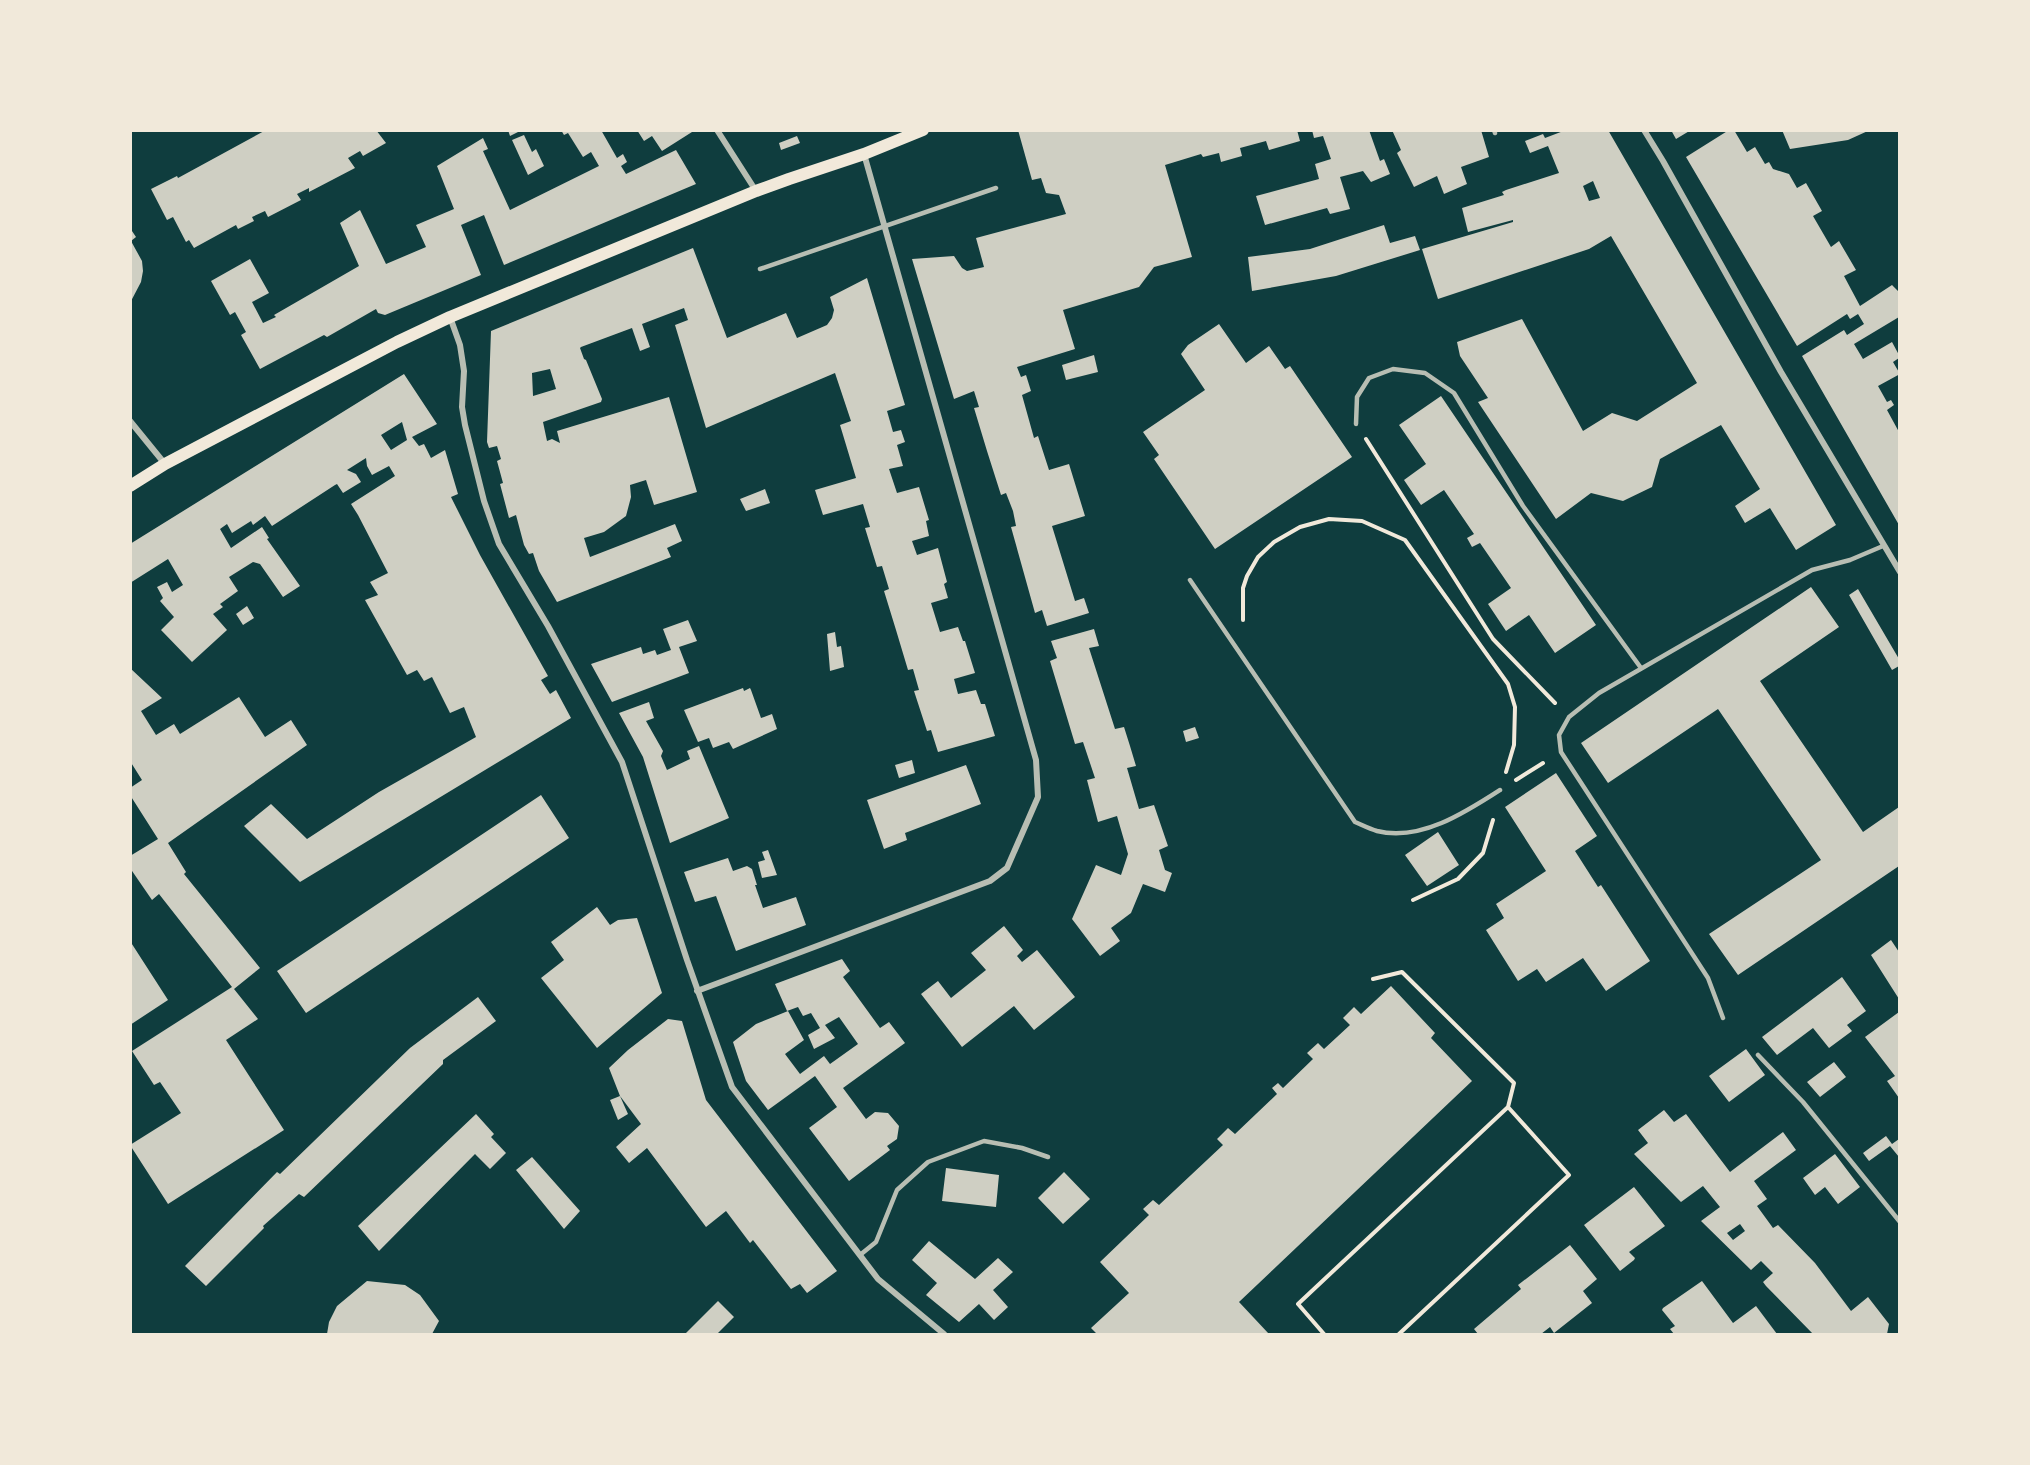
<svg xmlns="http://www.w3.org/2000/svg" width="2030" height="1465" viewBox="0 0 2030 1465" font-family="Arial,sans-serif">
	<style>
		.building { fill: #cfcfc3; fill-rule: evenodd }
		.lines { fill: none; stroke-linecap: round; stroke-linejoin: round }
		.path { stroke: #f1e9da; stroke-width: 4 }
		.service { stroke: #b8beb3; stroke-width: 4.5 }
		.minor { stroke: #b8beb3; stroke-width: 6 }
		.secondary { stroke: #f1e9da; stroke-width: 12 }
	</style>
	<rect width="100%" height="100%" fill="#0f3d3e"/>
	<!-- building -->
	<path class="building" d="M266 130H376L386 143 363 156 360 151 348 158 355 168 309 192V188L297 194 301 200 268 217 265 211 252 217 254 221 238 229 236 225 194 248 189 240 186 242 173 217 167 220 151 189 177 176 178 178Z
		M508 130H522L510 136Z
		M561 130H601L617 158 623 154 627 162 621 166 626 174 676 150 696 184 504 265 484 215 461 225 481 275 385 315 378 313 376 309 327 337 324 335 260 369 241 335 246 332 235 312 230 315 211 281 250 259 269 293 252 302 263 323 276 317 274 315 359 266 340 223 360 210 386 264 426 247 416 225 454 209 437 166 483 138 488 149 483 151 510 210 599 166 591 152 583 157 568 133 564 135Z
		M637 130H691L692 132 662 151 652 136 644 141Z
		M1018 130H1297L1300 141 1269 150 1266 141 1240 148 1242 156 1221 162 1219 153 1203 157 1201 154 1165 165 1192 257 1154 267 1139 287 1063 310 1075 349 1017 367 1021 377 1026 375 1031 391 1022 395 1034 438 1038 436 1049 470 1069 464 1085 516 1052 526 1075 601 1084 598 1089 613 1047 626 1042 610 1035 613 1011 527 1016 526 1013 511 1006 493 1001 495 987 451 974 408 979 407 974 391 954 399 912 259 954 256 962 268 967 271 984 267 976 238 1066 214 1059 195 1046 193 1041 178 1032 180Z
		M1312 130H1369L1380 161 1384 159 1390 174 1371 182 1363 171 1340 177 1350 209 1330 214 1327 208 1265 225 1256 196 1319 179 1315 164 1331 159 1323 136 1314 138Z
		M1392 130H1481L1489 157 1461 167 1467 184 1444 194 1437 176 1414 187 1397 153 1401 150Z
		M1566 130H1608L1836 525 1796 550 1770 508 1745 523 1735 506 1760 489 1721 425 1660 459 1652 487 1623 501 1591 493 1556 519 1478 402 1488 398 1460 356 1457 342 1522 319 1583 431 1612 413 1637 421 1697 383 1611 236 1589 249 1438 299 1422 249 1513 222V220L1468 232 1462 208 1504 195 1502 192 1506 190 1559 173 1548 146 1530 153 1525 141 1543 134 1545 138ZM1593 181 1600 198 1589 201 1583 186Z
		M1671 130H1691L1676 139Z
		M1729 130H1734L1747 152 1755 147 1765 164 1769 162 1773 169 1789 174 1797 188 1806 183 1822 211 1813 216 1831 247 1839 241 1856 270 1844 276 1860 306 1892 285 1899 292V317L1854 344 1863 359 1892 342 1899 355V358L1893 362 1900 374 1878 386 1887 402 1891 400 1894 405 1887 410 1899 432V525L1802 356 1844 330 1847 335 1864 324 1858 314 1850 319 1847 314 1797 346 1686 157Z
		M1782 130H1870L1848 140 1790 149Z
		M524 135 532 152 536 149 544 166 528 175 512 140Z
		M797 136 800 143 781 150 779 143Z
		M1384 225 1390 243 1415 236 1420 250 1336 276 1252 291 1248 257 1310 249Z
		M130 228 136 237 131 241 142 261 143 271 141 282 130 303Z
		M693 248 727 338 786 313 797 338 827 325 832 318 834 310 830 297 867 278 905 405 887 411 893 432 901 430 905 442 897 445 903 466 889 469 897 493 919 487 929 520 926 521 929 536 912 541 917 555 938 548 947 582 944 584 948 598 931 603 940 632 958 627 963 641H965L975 673 954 679 958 694 976 690 981 704H985L995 736 938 752 931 730 927 731 914 691 919 690 913 669 908 670 896 630 884 591 889 589 882 566 877 567 865 528 870 527 863 504 823 515 815 490 856 478 840 425 851 421 835 373 706 428 675 325 688 320 684 308 642 324 650 347 640 351 632 328 581 347 580 348 584 359 586 360 602 399 601 402 543 422 547 441 552 439 560 443 557 431 669 397 697 492 654 505 646 480 630 485 631 497 626 516 604 532 584 538 590 557 675 524 682 541 667 548 671 557 557 602 539 571 533 553 529 554 524 545 516 515 509 518 500 484 503 483 497 461 501 459 497 446 489 448 487 442 491 331ZM550 369 556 389 533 396 532 373Z
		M1219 324 1246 363 1269 346 1285 369 1290 366 1352 457 1215 549 1154 459 1159 455 1143 432 1205 390 1181 354 1188 345Z
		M1094 355 1098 372 1066 380 1062 365Z
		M404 374 437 424 412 437 419 446 424 444 431 458 445 450 458 494 451 497 480 555 548 676 541 680 550 694 556 690 571 718 300 882 244 826 271 804 307 839 379 792 476 737 464 707 450 713 432 677 424 681 417 670 407 675 365 600 378 595 370 582 388 573 358 515 351 504 395 476 389 466 372 475 367 466 366 458 347 470 356 474 361 482 343 493 337 484 335 485 272 526 265 516 253 525 251 521 232 533 227 524 220 529 231 548 262 527 269 538 267 539 300 586 283 597 260 564 253 562 229 577 238 591 220 604 223 607 213 614 227 630 192 662 161 630 174 617 160 601 163 598 157 587 167 582 172 592 183 585 168 559 130 583V544ZM402 422 407 440 391 450 381 435Z
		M1441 396 1596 625 1555 653 1529 615 1506 631 1488 604 1511 588 1480 543 1472 547 1467 538 1474 534 1444 490 1421 505 1404 480 1426 464 1399 425Z
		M765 489 770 503 746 511 740 499Z
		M1811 587 1839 627 1760 681 1863 832 1899 807V866L1738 975 1709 934 1821 860 1718 709 1608 783 1581 743Z
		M1858 589 1899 659V666L1892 670 1849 595Z
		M247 606 254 618 243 625 236 614Z
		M688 620 697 641 679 647 689 673 612 702 591 664 641 647 643 654 655 650 657 655 671 650 663 629Z
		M1094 629 1099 646 1089 648 1115 729 1124 727 1130 746 1136 766 1127 768 1139 809 1154 805 1168 846 1159 850 1165 870 1172 873 1165 892 1143 884 1131 913 1111 928 1120 941 1100 956 1072 919 1096 865 1121 875 1128 854 1117 816 1098 822 1087 780 1095 778 1083 742 1075 744 1050 661 1057 658 1051 641Z
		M835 632 837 647 841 646 844 667 830 671 827 634Z
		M130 668 162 698 141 711 156 735 174 724 180 734 239 697 265 737 291 720 307 745 168 843 186 872 184 874 260 968 234 989 258 1019 226 1040 284 1130 168 1204 130 1145 181 1113 160 1082 154 1085 132 1051 232 987 159 894 152 900 130 868V856L158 839 130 795V788L142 780 130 761Z
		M743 688 744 691 750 688 751 690 761 718 772 714 777 729 733 749 729 742 713 748 709 738 698 742 684 710Z
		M649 702 654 718 646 721 663 751 661 756 667 770 690 759 687 751 699 746 729 818 670 843 643 757 619 713Z
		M1195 727 1199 738 1186 742 1183 731Z
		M912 760 915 773 899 778 895 765Z
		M966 765 981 804 905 833 907 840 884 849 867 800Z
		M1556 773 1597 836 1575 851 1598 887 1601 885 1650 961 1606 991 1583 958 1546 982 1537 969 1518 981 1486 930 1504 918 1496 904 1546 871 1505 807Z
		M541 795 569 838 306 1013 277 971Z
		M1438 832 1459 865 1427 886 1405 855Z
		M768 850 777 875 762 878 758 862 765 860 762 852Z
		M728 858 733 871 747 866 752 869 757 885H755L763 908 796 897 806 925 736 951 716 896 695 902 684 872Z
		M597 907 610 925 618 920 637 918 662 993 597 1048 541 978 564 960 551 942Z
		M1004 926 1023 950 1017 956 1022 962 1037 950 1075 997 1034 1030 1014 1006 962 1047 921 994 938 981 951 998 986 970 971 953Z
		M1891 940 1899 952V999L1871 955Z
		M130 941 168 1000 130 1025Z
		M842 959 850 971 843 977 880 1028 889 1022 905 1043 843 1088 866 1119 875 1112 888 1113 899 1126 897 1139 887 1146 890 1150 849 1181 809 1128 837 1107 815 1076 768 1110 746 1081 733 1042 756 1024 788 1011 804 1040 785 1054 800 1074 824 1056 830 1064 858 1044 839 1017 825 1025 835 1038 814 1049 808 1035 820 1028 811 1013 803 1016 798 1007 787 1011 775 984Z
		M1842 977 1866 1011 1847 1025 1852 1031 1829 1048 1813 1028 1777 1055 1762 1037Z
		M1391 986 1435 1033 1431 1038 1472 1081 1239 1302 1269 1334H1097L1091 1328 1129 1293 1100 1262 1149 1215 1143 1209 1153 1200 1159 1205 1223 1145 1217 1139 1228 1128 1235 1134 1277 1094 1272 1088 1278 1083 1283 1088 1313 1059 1307 1053 1318 1043 1324 1049 1350 1025 1343 1018 1354 1007 1361 1014Z
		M478 997 496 1021 443 1060V1064L304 1197 299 1194 263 1226 264 1228 206 1286 185 1266 277 1172 280 1174 410 1048Z
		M1899 1012V1098L1887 1081 1895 1076 1865 1037Z
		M668 1019 682 1021 706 1100 837 1271 807 1293 800 1284 791 1289 753 1240 750 1243 726 1211 706 1227 647 1148 629 1163 616 1147 641 1124 620 1096 609 1068 628 1050Z
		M1746 1049 1765 1075 1729 1102 1709 1076Z
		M1834 1062 1846 1077 1820 1097 1807 1082Z
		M620 1096 628 1114 618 1120 610 1100Z
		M1664 1110 1674 1122 1686 1114 1730 1172 1783 1132 1796 1150 1754 1181 1767 1199 1757 1206 1773 1228 1778 1225 1815 1263 1851 1311 1868 1297 1889 1324 1887 1334H1813L1766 1286 1763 1282 1773 1273 1761 1261 1751 1270 1701 1221 1720 1207 1703 1186 1681 1202 1675 1196 1634 1154 1648 1143 1638 1130ZM1740 1224 1745 1231 1733 1240 1727 1233Z
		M476 1114 494 1134 491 1137 506 1153 490 1169 475 1154 379 1251 358 1226Z
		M1886 1136 1892 1144 1899 1139V1157L1890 1146 1869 1161 1863 1153Z
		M1835 1154 1860 1187 1838 1204 1825 1187 1815 1195 1803 1178Z
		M532 1157 580 1211 564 1229 516 1170Z
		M946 1168 999 1175 996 1207 942 1201Z
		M1064 1172 1090 1199 1063 1224 1038 1198Z
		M1634 1187 1665 1226 1629 1252 1635 1258 1634 1260 1620 1271 1584 1225Z
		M929 1241 975 1279 998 1258 1013 1272 993 1290 1008 1307 994 1320 979 1304 959 1322 926 1295 937 1283 912 1260Z
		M1570 1245 1597 1279 1583 1291 1592 1303 1554 1333 1550 1327 1541 1334H1478L1474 1329 1521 1289 1518 1285Z
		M367 1281 405 1285 420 1295 439 1321 432 1334H327L329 1322 337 1306Z
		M1702 1281 1733 1323 1756 1306 1777 1334H1722L1721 1333 1718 1334H1674L1670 1329 1675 1326 1662 1310 1663 1308Z
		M718 1301 734 1317 717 1334H685Z"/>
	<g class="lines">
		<!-- path -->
		<path class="path" d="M1366 439 1493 639 1555 703
			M1243 620V588L1247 576 1258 557 1274 542 1300 527 1329 519 1362 521 1405 540 1508 684 1515 707 1514 745 1506 772
			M1516 780 1543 763
			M1413 900 1458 879 1483 853 1493 820
			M1373 979 1402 972 1514 1083 1508 1107
			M1324 1334 1298 1304 1508 1107 1569 1175 1399 1334"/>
		<!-- service -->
		<path class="service" d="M1494 130 1495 133
			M760 269 996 188
			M1356 424 1357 397 1369 378 1393 369 1425 373 1454 393 1523 506 1641 668
			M1190 580 1355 822C1362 825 1370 829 1377 831 1420 842 1466 812 1500 790
			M1723 1018 1708 978 1561 752 1559 735 1569 717 1599 693 1812 570 1850 560 1883 546
			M1758 1055 1803 1102 1900 1222
			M860 1255 876 1242 897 1190 928 1162 984 1141 1022 1148 1048 1157"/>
		<!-- minor -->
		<path class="minor" d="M717 130 756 191
			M1644 130 1663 161 1781 372 1900 572
			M450 317 460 345 464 371 462 407 465 425 484 501 499 544 548 626 622 762 687 960 732 1087 878 1279 944 1334
			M130 421 165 464
			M697 991 990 881 1007 868 1038 797 1036 760 864 154"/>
		<!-- secondary -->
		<path class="secondary" d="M130 486 165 464 397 342 450 317 756 191 789 179 864 154 923 130"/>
	</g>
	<!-- border -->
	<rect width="2030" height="1465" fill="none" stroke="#f1e9da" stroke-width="264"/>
</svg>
